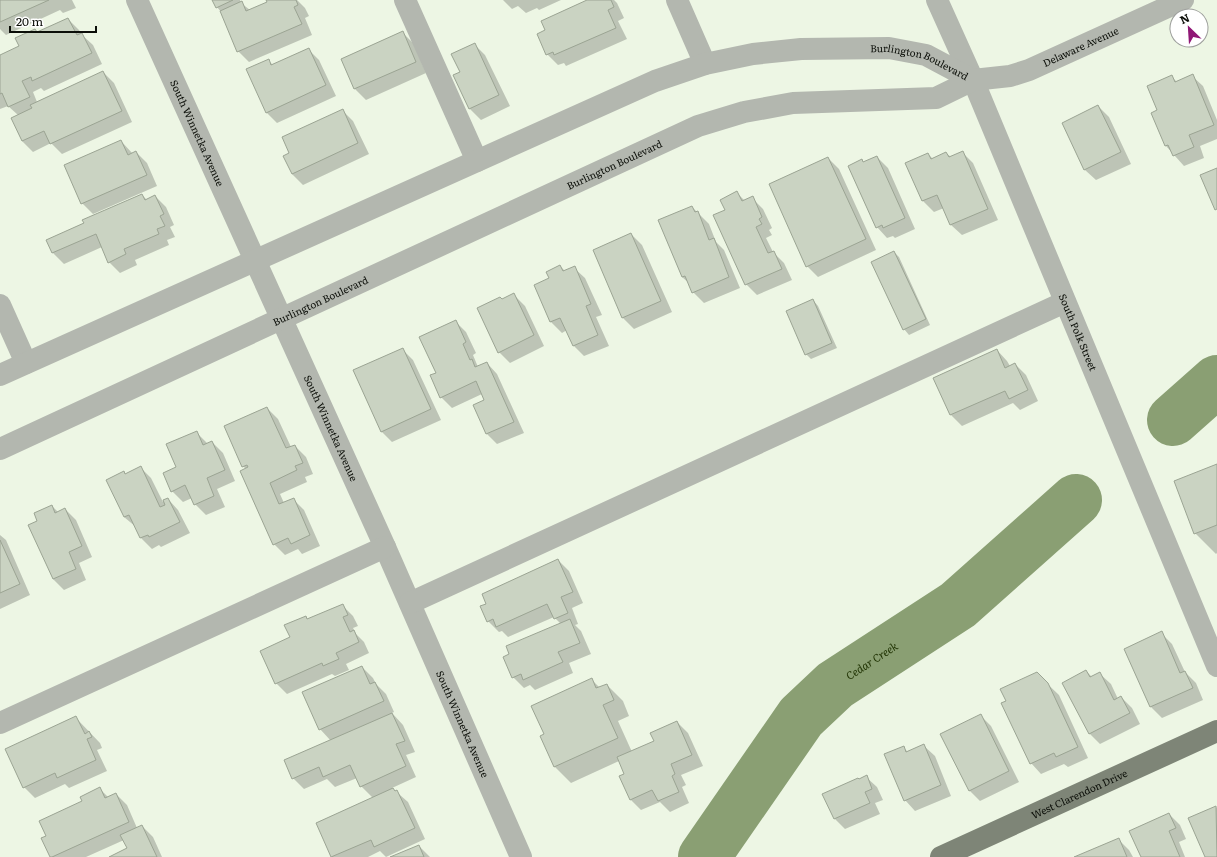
<svg xmlns="http://www.w3.org/2000/svg" width="1217" height="857" viewBox="0 0 1217 857" font-family="Literata,serif">
	<style>
		.shadow { fill: #0003 }
		.lines { fill: none; stroke-linecap: round; stroke-linejoin: round }
		.river { stroke: #8a9f73; stroke-width: 52 }
		.building { fill: #cad3c2; stroke: #9ba493 }
		.minor { stroke: #b3b7af; stroke-width: 22 }
		.major { stroke: #7e8577; stroke-width: 22 }
		.labels { text-anchor: middle; stroke-width: 3; stroke-linejoin: round; paint-order: stroke }
		.street-label { font-size: 10px; fill: #0b0e08; stroke: #fff }
		.water-label { font-size: 11px; font-style: italic; fill: #1e3100; stroke: #fff }
	</style>
	<rect width="100%" height="100%" fill="#edf6e4"/>
	<!-- shadow -->
	<path class="shadow" d="M0 0H72L76 8 63 13 60 10 6 35 0 29Z
		M213 0H240L241 3 250 10 268 3 267 0H297L305 8 309 16 305 18 312 35 249 62 238 51 221 12 217 7Z
		M503 0H561L539 10 537 8 526 13 518 6 512 9Z
		M589 0H614L617 3 624 18 618 21 627 39 566 66 564 63 558 65 547 54Z
		M68 19 79 30 81 34 93 45 102 64 44 91 41 88 33 92 37 102 103 72 114 83 132 122 62 154 51 143 33 152 22 141 12 118 18 115 8 106 0 109V56L20 47 38 33Z
		M402 32 413 43 426 73 366 100 355 89 342 59Z
		M474 44 485 55 510 106 481 120 470 109 454 76 462 72Z
		M308 49 319 60 336 96 277 123 266 112 268 60 273 65Z
		M1192 76 1203 86 1217 120V139L1200 146 1204 158 1184 166 1166 146 1159 111 1172 77 1177 82Z
		M1098 106 1109 117 1131 164 1096 180 1085 170 1063 123Z
		M342 110 353 121 369 154 303 185 292 174 291 153Z
		M121 141 133 154 136 152 147 163 157 186 93 214 82 203Z
		M962 152 973 163 998 220 962 235 951 225 944 208 934 212 923 201 907 163 928 154 933 159 946 153 951 157Z
		M877 157 888 168 915 229 895 238 893 236 887 238 877 227 864 163Z
		M828 158 839 169 876 250 818 277 807 266Z
		M737 193 745 201 752 198 763 209 772 228 769 230 772 235 766 238 773 252 784 263 792 280 757 295 746 284 726 210Z
		M142 195 147 200 155 196 166 207 174 225 170 227 175 237 167 240 169 245 135 260 137 265 120 273 109 262 102 247 64 264 53 253 47 241Z
		M692 207 709 224 716 242 724 250 740 288 704 303 693 292 690 284 682 277 659 220Z
		M631 234 642 245 672 312 634 329 623 318 594 251Z
		M894 252 899 257 930 325 909 335 904 329Z
		M560 266 565 271 574 268 585 278 602 315 596 317 609 346 584 356 574 346 567 330 562 333 551 322 535 286 550 279Z
		M514 295 525 306 544 346 510 363 499 352 502 300Z
		M813 300 818 306 837 348 811 359 806 354Z
		M455 321 466 332 476 353 473 355 478 367 487 363 497 374 524 433 497 444 486 433 485 400 482 394 452 408 441 397 437 373Z
		M402 349 413 360 441 420 392 442 381 431Z
		M997 350 1007 361 1010 366 1015 364 1026 375 1038 401 1020 410 1013 403 962 426 951 415Z
		M267 408 278 419 291 447 295 446 306 457 313 474 305 477 307 482 280 494 284 503 293 499 304 510 320 546 302 554 298 549 285 555 274 544 246 469 243 466Z
		M196 432 208 444 212 442 223 453 235 481 217 489 225 507 206 515 195 504 192 498 183 502 172 491 178 467Z
		M1217 465V553L1216 554 1195 533Z
		M140 467 151 478 163 502 168 499 178 510 190 533 161 547 159 545 152 549 141 538 136 527 124 517Z
		M52 506 58 512 65 509 76 520 92 557 79 563 86 580 64 590 53 579 39 522Z
		M0 535 6 540 30 595 0 609Z
		M558 560 569 571 583 603 572 608 578 624 575 625 581 631 591 654 569 663 573 673 535 690 530 685 524 688 513 677 561 624 554 617 508 637 502 631 499 632 488 621 487 604Z
		M342 605 353 616 358 626 353 628 356 634 364 642 369 653 346 664 349 670 335 676 332 674 287 694 276 683 291 638 305 617 308 620Z
		M1161 633 1172 644 1185 672 1196 683 1203 700 1162 718 1151 707 1125 649Z
		M362 667 373 678 376 684 386 694 394 712 392 713 403 725 415 752 406 755 416 777 392 788 408 802 425 839 386 857 380 851 368 857H332L317 823 373 798 361 786 357 778 335 787 327 779 304 789 293 778 331 741 320 729Z
		M1086 671 1092 677 1100 674 1111 684 1118 699 1121 697 1132 708 1140 724 1100 744 1089 733Z
		M1037 674 1059 695 1088 758 1068 767 1064 764 1041 774 1031 763 1007 702Z
		M592 680 600 688 607 685 623 701 629 716 618 721 632 752 655 742 677 722 688 733 703 766 681 775 686 785 682 787 689 803 670 812 660 802 641 810 630 799 625 774 619 761 571 783 555 767 546 735Z
		M980 715 991 726 1019 782 980 801 969 790Z
		M76 718 100 743 102 748 97 750 107 771 69 788 65 784 35 798 24 787Z
		M924 746 935 756 951 796 915 811 905 800 903 747 908 752Z
		M866 777 877 787 883 800 875 803 880 814 845 829 835 819 859 780Z
		M100 789 108 797 116 794 127 805 137 828 142 826 153 837 162 857H111L128 849 124 840 86 857H51L48 837 84 802Z
		M1216 807 1217 808V857H1206Z
		M1169 814 1180 825 1186 839 1179 842 1185 857H1142Z
		M1118 839 1129 850 1133 857H1077Z
		M419 846 430 857H392Z"/>
	<g class="lines">
		<!-- river -->
		<g class="river">
			<path d="M1173 420 1217 381"/>
			<path id="s1" d="M704 857 801 717 835 685 958 605 1076 500"/>
		</g>
	</g>
	<!-- building -->
	<path class="building" d="M0 0H49L0 22Z
		M212 0H233L216 8Z
		M266 0H296L298 5 294 7 302 24 237 52 220 11 242 1 246 11 267 2Z
		M587 0H611L614 7 608 10 616 28 554 55 553 52 546 55 537 34 545 30 541 21Z
		M68 18 77 35 82 33 92 53 32 81 31 77 22 81 30 97 8 107 2 93 0 94V55L19 46 15 38 35 29 37 32Z
		M403 31 416 62 354 89 341 59Z
		M475 43 499 95 469 109 453 75 460 72 451 54Z
		M309 48 326 85 266 113 246 69 269 59 271 65Z
		M103 71 122 111 50 144 44 131 22 141 11 118 32 108 30 105Z
		M1193 74 1214 125 1189 135 1194 147 1173 156 1168 145 1165 146 1151 113 1157 110 1147 86 1172 75 1175 82Z
		M1098 105 1121 152 1084 170 1062 123Z
		M343 109 358 143 292 174 283 156 289 153 282 137Z
		M121 140 128 155 136 151 147 175 81 204 64 165Z
		M963 151 988 209 950 225 937 195 922 201 905 163 928 153 931 159 946 152 949 157Z
		M877 156 905 218 883 228 882 225 876 228 848 166 862 159 863 162Z
		M828 157 866 239 806 267 769 184Z
		M1217 168V209L1215 210 1200 175Z
		M737 191 742 201 753 196 762 217 759 219 762 224 756 227 768 253 774 251 782 269 745 285 713 215 725 210 720 200Z
		M142 194 145 200 155 195 164 214 160 216 165 226 157 229 159 234 124 249 126 254 108 263 96 234 52 253 46 240 84 223 82 220Z
		M692 206 695 212 698 211 709 240 714 238 729 277 692 293 685 276 682 277 658 220Z
		M631 233 661 301 622 318 593 250Z
		M894 251 926 319 903 330 871 262Z
		M560 265 563 271 575 266 591 304 586 306 598 335 573 346 560 318 550 322 534 285 549 278 546 272Z
		M514 293 534 335 498 353 477 308 500 297 502 299Z
		M813 299 832 343 805 355 786 311Z
		M456 320 466 342 463 344 470 360 472 359 475 367 487 362 514 422 486 434 473 405 484 400 476 381 440 398 430 375 436 373 419 337Z
		M403 348 431 409 381 432 353 370Z
		M997 349 1005 368 1015 363 1028 390 1009 399 1005 391 950 415 933 378Z
		M267 407 286 448 295 445 303 463 295 466 297 470 270 483 279 504 294 498 310 535 291 544 288 538 273 545 240 471 248 467 247 465 242 467 224 426Z
		M197 431 203 445 212 441 225 470 207 478 214 496 194 505 185 485 171 492 163 473 176 467 166 444Z
		M1217 464V525L1194 534 1174 481Z
		M141 466 160 507 165 505 163 500 168 498 180 522 149 537 148 535 140 538 129 515 124 517 106 480 124 471 125 474Z
		M52 505 55 513 65 508 82 546 69 552 76 569 53 579 28 525 37 521 34 513Z
		M0 540 20 584 0 593Z
		M558 559 573 592 561 597 568 613 554 619 547 604 496 627 493 619 487 622 480 606 486 604 482 594Z
		M343 604 348 615 343 617 350 632 354 630 359 642 336 653 339 659 323 666 322 663 275 684 260 651 290 637 284 625 306 616 307 619Z
		M570 619 580 643 558 652 563 662 523 680 521 674 512 678 503 657 509 654 506 646Z
		M1162 631 1180 673 1185 671 1193 688 1150 707 1124 649Z
		M362 666 370 684 375 682 384 701 319 730 302 692Z
		M1086 670 1090 677 1100 672 1114 700 1121 696 1130 713 1089 734 1062 683Z
		M1037 672 1048 683 1078 747 1056 757 1054 753 1030 764 1001 703 1006 701 1000 689Z
		M592 678 596 688 607 684 614 700 603 705 618 738 554 767 540 736 544 734 531 706Z
		M392 713 405 741 396 744 406 766 360 787 350 765 323 777 319 767 292 779 284 760Z
		M981 714 1009 771 969 791 940 734Z
		M76 716 85 734 89 731 92 737 87 739 96 760 57 778 55 773 23 788 5 749Z
		M677 721 692 755 671 764 675 774 672 776 679 792 658 801 652 790 630 800 619 776 624 774 617 757 654 741 650 733Z
		M924 744 941 785 904 801 884 754 904 746 906 752Z
		M867 775 872 789 865 792 870 803 834 819 822 794 858 778 859 779Z
		M100 787 105 798 116 793 129 822 52 857H50L41 838 46 836 39 821 82 801 80 797Z
		M393 788 395 791 397 790 415 828 374 847 371 840 331 857 316 823Z
		M1216 806 1217 857H1205L1188 818Z
		M1169 813 1176 828 1169 831 1180 857H1141L1129 831Z
		M142 825 157 857H109L127 848 120 835Z
		M1119 838 1127 857H1074Z
		M419 845 424 857H390Z"/>
	<g class="lines">
		<!-- minor -->
		<g class="minor">
			<path id="s2" d="M137 0 385 547 521 857"/>
			<path d="M405 0 477 161"/>
			<path d="M677 0 705 64"/>
			<path id="s3" d="M937 0 973 80 1217 666"/>
			<path d="M0 305 26 363"/>
			<path id="s4" d="M0 375 655 81 705 64 753 54 801 49 889 48 926 55 973 80"/>
			<path id="s5" d="M0 449 698 126 744 112 793 103 936 98 973 80 1010 76 1029 70 1183 0"/>
			<path d="M410 603 1065 302"/>
			<path d="M0 723 385 547"/>
		</g>
		<!-- major -->
		<path class="major" id="s6" d="M941 857 1217 731"/>
	</g>
	<g class="labels">
		<!-- street labels -->
		<g class="street-label">
			<text dy="4" stroke="none"><textPath href="#s5" startOffset="1165">Delaware Avenue</textPath></text>
			<text dy="4" stroke="none"><textPath href="#s4" startOffset="989">Burlington Boulevard</textPath></text>
			<text dy="4" stroke="none"><textPath href="#s2" startOffset="146">South Winnetka Avenue</textPath></text>
			<text dy="4" stroke="none"><textPath href="#s5" startOffset="677">Burlington Boulevard</textPath></text>
			<text dy="4" stroke="none"><textPath href="#s5" startOffset="353">Burlington Boulevard</textPath></text>
			<text dy="4" stroke="none"><textPath href="#s3" startOffset="361">South Polk Street</textPath></text>
			<text dy="4" stroke="none"><textPath href="#s2" startOffset="470">South Winnetka Avenue</textPath></text>
			<text dy="4" stroke="none"><textPath href="#s2" startOffset="794">South Winnetka Avenue</textPath></text>
			<text dy="4" stroke="none"><textPath href="#s6" startOffset="152">West Clarendon Drive</textPath></text>
		</g>
		<!-- water labels -->
		<g class="water-label">
			<text dy="4" stroke="none"><textPath href="#s1" startOffset="261">Cedar Creek</textPath></text>
		</g>
	</g>
	<!-- north arrow -->
	<g transform="translate(1189 28) rotate(335)"><circle r="19" fill="#ffffff" stroke="#9d9f9c"/>
	<path d="M0-3L7 15L0 10L-7 15Z" fill="#901776"/>
	<text y="-6" font-size="11" font-weight="bold" text-anchor="middle" fill="#0b0e08">N</text>
	</g>
	<!-- scale -->
	<path d="M10 26v6h86v-6" fill="none" stroke="#0b0e08" stroke-width="2"/>
	<text x="16" y="26" font-size="12" fill="#0b0e08" stroke="#ffffff" stroke-width="3" paint-order="stroke">20 m</text>
</svg>
